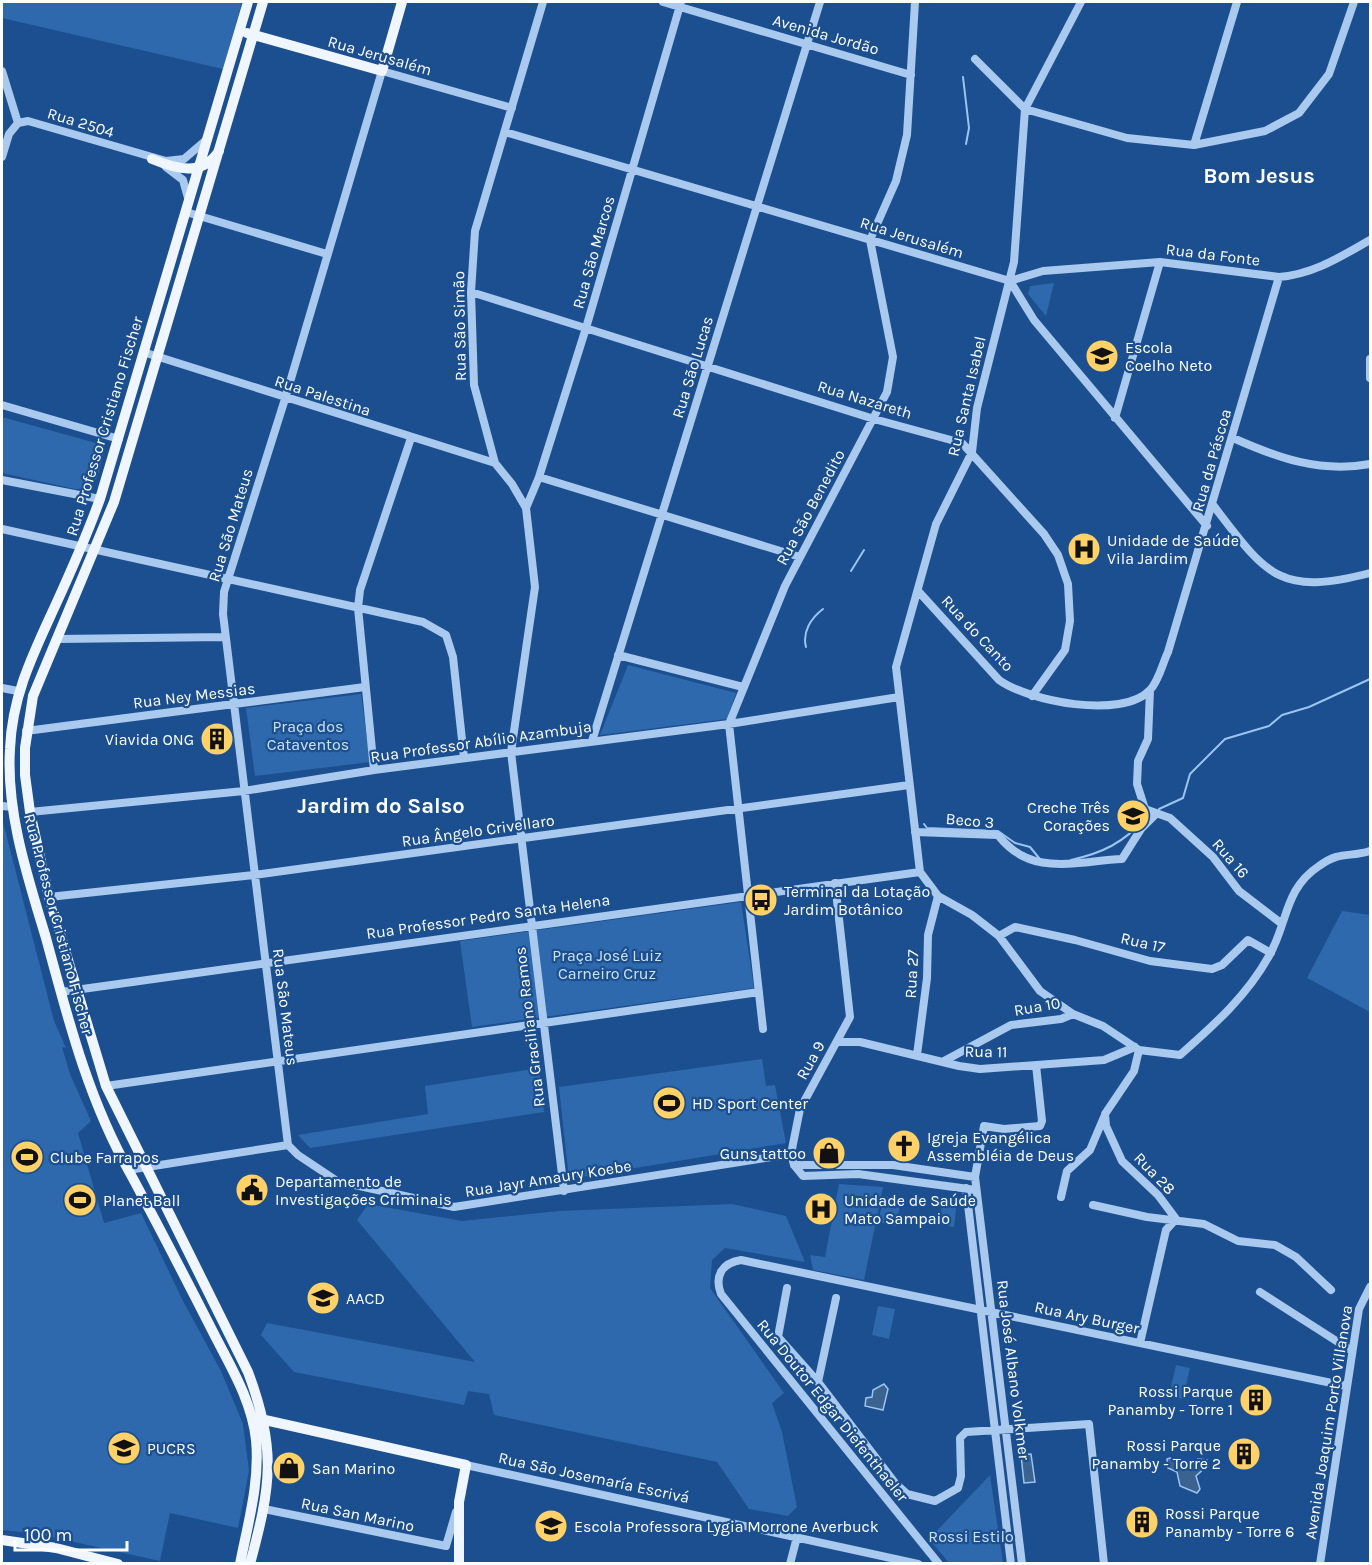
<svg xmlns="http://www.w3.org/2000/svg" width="1372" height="1565" viewBox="0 0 1372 1565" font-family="Karla,sans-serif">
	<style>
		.green { fill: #2e69ad }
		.water { fill: #3c6290; stroke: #9cc4f0; stroke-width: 1.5 }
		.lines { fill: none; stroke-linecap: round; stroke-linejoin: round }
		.stream { stroke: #9cc4f0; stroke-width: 2 }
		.minor { stroke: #a9c9ee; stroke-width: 8 }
		.major { stroke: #f0f6ff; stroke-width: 10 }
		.labels { text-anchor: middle; stroke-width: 4.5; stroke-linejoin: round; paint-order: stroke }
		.street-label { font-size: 16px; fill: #fff; stroke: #1b4f8f }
		.poi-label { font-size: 16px; fill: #fff; stroke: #1b4f8f; text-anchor: start }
		.park-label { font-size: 16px; fill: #cfe3fa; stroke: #1b4f8f }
		.district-label { font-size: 22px; font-weight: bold; fill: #fff; stroke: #1b4f8f }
	</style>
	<rect width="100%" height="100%" fill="#1b4f8f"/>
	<!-- green -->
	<path class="green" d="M2 2H242L223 69 2 18Z
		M1054 283 1046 316 1028 294 1030 286Z
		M2 417 96 443 104 453C98 472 99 490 75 489L2 473Z
		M628 665 736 693 727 719 600 735Z
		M361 694 370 762 255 776 246 708Z
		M2 818 54 1021 66 1048 62 1047 70 1074 91 1121 78 1133 104 1223 141 1213 183 1301 221 1371 243 1424 249 1471 238 1528 170 1513 160 1561 38 1534 2 1530Z
		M741 902 754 988 472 1027 460 941Z
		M1342 911 1370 915V1012L1307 978Z
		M762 1059 766 1086 775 1085 786 1143 569 1179 559 1087Z
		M539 1068 544 1112 310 1148 298 1135 428 1114 425 1086Z
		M839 1184 883 1187 864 1280 813 1270 810 1255 825 1257Z
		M884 1196 901 1200 896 1226 878 1222Z
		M942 1200 957 1201 954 1227 940 1225Z
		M368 1204 462 1221 559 1211 732 1204 786 1216 805 1262 725 1248 712 1260 710 1288 784 1393 772 1403 782 1432 797 1507 788 1516 749 1509 717 1462 494 1415 489 1394 468 1391 464 1405 294 1372 261 1335 267 1323 475 1362 357 1220Z
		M878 1306 895 1309 889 1339 872 1335Z
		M1176 1365 1190 1368 1183 1399 1169 1396Z
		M990 1475 1003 1563H949L929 1539Z"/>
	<!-- water -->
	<path class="water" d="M884 1384 888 1389 883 1410 865 1406 866 1398 872 1397 873 1390Z
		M1031 1454 1035 1482 1024 1483 1021 1455Z
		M1170 1458 1190 1465 1198 1459 1207 1460 1208 1465 1196 1476 1200 1489 1197 1493 1180 1486 1177 1472 1168 1468 1167 1459Z"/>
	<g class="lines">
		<!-- stream -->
		<path class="stream" d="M963 77 969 128 966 144
			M851 571 864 550
			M806 647C802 632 811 618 823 609
			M1159 809 1183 798 1190 774 1225 739 1269 726 1282 715 1309 707 1370 679
			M924 824 927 828 998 831 1015 843 1030 847 1039 858
			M1071 860C1102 853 1124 843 1145 818"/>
		<!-- minor -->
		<path class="minor" d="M543 2 475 231 471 292 474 385 495 463 512 484 526 508 535 587 511 752 564 1191
			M663 2 911 75
			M1081 2 1025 109 1014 262 977 408 972 452 936 524 896 667 920 872 938 896 972 915 999 936 1040 991 1073 1014 1103 1026 1139 1050 1180 1055C1214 1025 1247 996 1269 956 1288 923 1284 889 1319 866 1341 850 1349 858 1370 851
			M975 59 1025 109 1127 138 1194 145 1265 131 1299 113 1329 74 1354 2
			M2 71 18 123
			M18 123 28 121 166 161 184 159 205 141
			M505 132 1010 281 1034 320 1207 526
			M1194 145 1237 2
			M2 157 9 134 18 123
			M166 167 183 180 188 198
			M186 212 327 254
			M1010 281 1043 271 1160 262 1279 277C1314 274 1340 257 1370 240
			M471 292 874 419 962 443 1044 534 1058 555 1068 584 1070 621 1065 650 1032 696
			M143 352 495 463
			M1370 359V378
			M2 405 119 439
			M1115 418 1160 262
			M1233 438C1278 458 1320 473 1370 464
			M539 477 800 557
			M2 480 100 499
			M1213 505C1266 574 1278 597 1370 573
			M526 508 539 477 586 328 681 2
			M2 529 423 622 446 635 453 657 464 758
			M919 592 999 680C1028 701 1122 720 1150 690 1159 681 1163 662 1168 652L1279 277
			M57 639 225 637
			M618 655 743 687
			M2 688 18 691
			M1150 690 1148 739 1138 761 1137 784 1145 809 1170 818 1213 857 1239 891 1282 924
			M26 731 365 687
			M592 741 820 2
			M374 770 358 608 360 590 411 438
			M2 806 13 807
			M30 812 244 791 374 770 729 724 899 697
			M915 832 998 835C1031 878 1076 861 1122 859L1141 829 1156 814
			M835 883 850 1017 800 1109 791 1154 794 1165 803 1176 858 1174 976 1190
			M49 897 254 875 909 785
			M999 936 1015 927 1075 940 1150 961 1212 969 1222 965 1248 940 1271 953
			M61 992 920 872
			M763 1029 729 724 785 586 887 392 893 357 870 240 896 181 907 135 915 2
			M838 1042H860L959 1066 980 1069 1104 1060 1135 1047
			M1139 1050 1134 1071 1105 1114 1106 1126 1122 1161 1158 1195 1176 1219 1166 1230 1140 1343
			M917 1055 927 978 928 935 938 896
			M944 1061 1011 1025 1061 1019 1073 1014
			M106 1086 759 992
			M288 1145 223 614 224 592 285 399 382 71 512 108
			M288 1145 298 1155 337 1181 454 1207 791 1154
			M794 1165H893L975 1177 1022 1564
			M128 1170 288 1145
			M975 1177 984 1126 1004 1129 1040 1126 1042 1121 1036 1065
			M966 1188 1011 1564
			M1061 1197 1067 1171 1090 1150 1104 1117
			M1093 1205 1147 1217 1204 1224 1238 1241 1275 1245 1296 1257 1331 1290
			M787 1288 778 1337 818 1382 895 1483 907 1494 935 1501 958 1488 961 1476 960 1438 966 1432 1089 1424 1104 1564
			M1260 1292 1352 1351
			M818 1382 836 1298
			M466 1465 918 1564
			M264 1509 446 1546 456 1512
			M790 1564 797 1537
			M939 1564 721 1294C714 1276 722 1263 741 1260L1346 1386
			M1320 1564 1359 1309 1370 1287"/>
		<!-- major -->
		<path class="major" d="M247 33 382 71 402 2
			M152 159C176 169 202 177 219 151
			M265 1420 466 1465 459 1502V1564
			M2 1540 56 1548 118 1564
			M240 1564C248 1523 260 1482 256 1440 252 1400 229 1364 212 1330 185 1277 158 1225 130 1173 88 1099 68 1019 46 938 28 878 6 813 10 749 12 695 34 652 56 604 72 569 87 535 100 499L248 2
			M250 1564C271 1486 277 1449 248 1372L106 1086 49 897 30 812 25 775V748L33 696 114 502 263 2"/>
	</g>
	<!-- icons -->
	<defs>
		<g id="school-disc" transform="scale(1.725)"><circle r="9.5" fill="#ffd166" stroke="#1b4f8f"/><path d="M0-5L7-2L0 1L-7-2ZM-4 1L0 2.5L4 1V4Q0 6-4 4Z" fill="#111"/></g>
		<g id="hospital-disc" transform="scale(1.725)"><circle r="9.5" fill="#ffd166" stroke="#1b4f8f"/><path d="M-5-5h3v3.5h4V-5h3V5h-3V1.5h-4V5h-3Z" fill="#111"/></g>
		<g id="building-disc" transform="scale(1.725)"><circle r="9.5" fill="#ffd166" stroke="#1b4f8f"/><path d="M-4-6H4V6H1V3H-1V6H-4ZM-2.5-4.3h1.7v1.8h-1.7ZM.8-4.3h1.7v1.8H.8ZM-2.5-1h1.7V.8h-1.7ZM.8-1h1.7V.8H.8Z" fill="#111"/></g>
		<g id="bus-disc" transform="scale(1.725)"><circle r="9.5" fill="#ffd166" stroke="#1b4f8f"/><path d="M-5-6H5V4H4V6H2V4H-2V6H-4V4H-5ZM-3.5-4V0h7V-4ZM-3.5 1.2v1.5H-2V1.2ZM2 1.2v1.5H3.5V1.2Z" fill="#111"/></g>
		<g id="stadium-disc" transform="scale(1.725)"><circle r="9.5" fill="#ffd166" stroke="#1b4f8f"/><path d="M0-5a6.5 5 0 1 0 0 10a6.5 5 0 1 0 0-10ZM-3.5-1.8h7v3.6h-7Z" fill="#111"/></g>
		<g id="church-disc" transform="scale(1.725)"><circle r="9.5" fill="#ffd166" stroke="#1b4f8f"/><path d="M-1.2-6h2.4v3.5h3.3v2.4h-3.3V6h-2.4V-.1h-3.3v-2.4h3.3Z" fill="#111"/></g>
		<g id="shop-disc" transform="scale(1.725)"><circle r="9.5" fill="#ffd166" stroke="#1b4f8f"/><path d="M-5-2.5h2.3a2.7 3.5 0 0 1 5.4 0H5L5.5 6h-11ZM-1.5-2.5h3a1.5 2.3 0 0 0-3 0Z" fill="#111"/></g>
		<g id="civic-disc" transform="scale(1.725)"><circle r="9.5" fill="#ffd166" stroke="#1b4f8f"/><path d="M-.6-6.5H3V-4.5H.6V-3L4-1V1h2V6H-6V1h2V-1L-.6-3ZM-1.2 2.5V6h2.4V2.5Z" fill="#111"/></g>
		<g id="university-disc" transform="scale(1.725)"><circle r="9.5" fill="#ffd166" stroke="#1b4f8f"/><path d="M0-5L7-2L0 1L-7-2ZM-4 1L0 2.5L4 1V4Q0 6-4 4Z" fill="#111"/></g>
	</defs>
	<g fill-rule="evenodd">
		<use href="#school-disc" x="1102" y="356"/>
		<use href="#hospital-disc" x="1084" y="549"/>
		<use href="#building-disc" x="217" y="739"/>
		<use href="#school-disc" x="1133" y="816"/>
		<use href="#bus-disc" x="761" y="900"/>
		<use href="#stadium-disc" x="669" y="1103"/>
		<use href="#church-disc" x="904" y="1146"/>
		<use href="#shop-disc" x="829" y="1153"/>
		<use href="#stadium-disc" x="27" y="1157"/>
		<use href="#civic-disc" x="252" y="1190"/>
		<use href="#stadium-disc" x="80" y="1200"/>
		<use href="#hospital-disc" x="821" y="1209"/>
		<use href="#school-disc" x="323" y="1298"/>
		<use href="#building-disc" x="1256" y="1400"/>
		<use href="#university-disc" x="124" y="1448"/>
		<use href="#building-disc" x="1244" y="1454"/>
		<use href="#shop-disc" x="289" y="1468"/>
		<use href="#building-disc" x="1142" y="1522"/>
		<use href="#school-disc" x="551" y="1526"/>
	</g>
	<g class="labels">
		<!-- street labels -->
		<g class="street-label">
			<text transform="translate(826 34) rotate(16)" y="6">Avenida Jordão</text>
			<text transform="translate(380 55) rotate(16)" y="6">Rua Jerusalém</text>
			<text transform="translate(81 122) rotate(17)" y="6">Rua 2504</text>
			<text transform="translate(912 237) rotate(17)" y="6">Rua Jerusalém</text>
			<text transform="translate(593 252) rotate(-74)" y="6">Rua São Marcos</text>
			<text transform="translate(1213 254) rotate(7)" y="6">Rua da Fonte</text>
			<text transform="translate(459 326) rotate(-91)" y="6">Rua São Simão</text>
			<text transform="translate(692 367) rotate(-73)" y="6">Rua São Lucas</text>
			<text transform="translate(323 395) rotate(18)" y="6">Rua Palestina</text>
			<text transform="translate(966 396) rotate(-77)" y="6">Rua Santa Isabel</text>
			<text transform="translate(865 399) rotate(17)" y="6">Rua Nazareth</text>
			<text transform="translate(104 426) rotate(-73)" y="6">Rua Professor Cristiano Fischer</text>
			<text transform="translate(1211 460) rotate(-74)" y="6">Rua da Páscoa</text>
			<text transform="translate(810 507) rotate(-62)" y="6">Rua São Benedito</text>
			<text transform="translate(230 525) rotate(-73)" y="6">Rua São Mateus</text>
			<text transform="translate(978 633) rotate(47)" y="6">Rua do Canto</text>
			<text transform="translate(194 695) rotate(-7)" y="6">Rua Ney Messias</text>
			<text transform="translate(481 741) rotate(-8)" y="6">Rua Professor Abílio Azambuja</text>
			<text transform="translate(970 820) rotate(5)" y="6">Beco 3</text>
			<text transform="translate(478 830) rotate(-8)" y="6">Rua Ângelo Crivellaro</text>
			<text transform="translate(1231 858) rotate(49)" y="6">Rua 16</text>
			<text transform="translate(488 916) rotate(-8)" y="6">Rua Professor Pedro Santa Helena</text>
			<text transform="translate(59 924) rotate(75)" y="6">Rua Professor Cristiano Fischer</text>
			<text transform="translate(1143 942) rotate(13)" y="6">Rua 17</text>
			<text transform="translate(911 974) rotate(-87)" y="6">Rua 27</text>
			<text transform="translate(1037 1006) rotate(-10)" y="6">Rua 10</text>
			<text transform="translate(286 1007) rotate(83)" y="6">Rua São Mateus</text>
			<text transform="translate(529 1027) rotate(-97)" y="6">Rua Graciliano Ramos</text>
			<text transform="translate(986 1051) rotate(1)" y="6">Rua 11</text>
			<text transform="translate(810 1060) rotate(-61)" y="6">Rua 9</text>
			<text transform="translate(1155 1173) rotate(46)" y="6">Rua 28</text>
			<text transform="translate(548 1178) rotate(-9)" y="6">Rua Jayr Amaury Koebe</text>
			<text transform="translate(1087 1317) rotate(12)" y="6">Rua Ary Burger</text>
			<text transform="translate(1014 1370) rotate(83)" y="6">Rua José Albano Volkmer</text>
			<text transform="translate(833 1410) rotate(51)" y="6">Rua Doutor Edgar Diefenthaeler</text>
			<text transform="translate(1328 1422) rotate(-81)" y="6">Avenida Joaquim Porto Villanova</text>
			<text transform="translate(594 1477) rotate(12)" y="6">Rua São Josemaría Escrivá</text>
			<text transform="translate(358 1514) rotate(12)" y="6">Rua San Marino</text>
		</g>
		<!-- poi labels -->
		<g class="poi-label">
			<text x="1125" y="353">Escola<tspan x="1125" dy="18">Coelho Neto</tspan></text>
			<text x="1107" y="546">Unidade de Saúde<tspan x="1107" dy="18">Vila Jardim</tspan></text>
			<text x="194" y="745" text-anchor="end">Viavida ONG</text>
			<text x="1110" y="813" text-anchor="end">Creche Três<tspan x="1110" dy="18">Corações</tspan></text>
			<text x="784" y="897">Terminal da Lotação<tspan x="784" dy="18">Jardim Botânico</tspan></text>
			<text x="692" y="1109">HD Sport Center</text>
			<text x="927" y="1143">Igreja Evangélica<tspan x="927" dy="18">Assembléia de Deus</tspan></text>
			<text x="806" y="1159" text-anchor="end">Guns tattoo</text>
			<text x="50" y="1163">Clube Farrapos</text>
			<text x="275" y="1187">Departamento de<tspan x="275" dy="18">Investigações Criminais</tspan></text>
			<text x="103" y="1206">Planet Ball</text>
			<text x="844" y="1206">Unidade de Saúde<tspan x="844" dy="18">Mato Sampaio</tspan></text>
			<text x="346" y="1304">AACD</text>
			<text x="1233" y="1397" text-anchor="end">Rossi Parque<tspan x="1233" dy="18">Panamby - Torre 1</tspan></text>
			<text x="1221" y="1451" text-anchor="end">Rossi Parque<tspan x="1221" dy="18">Panamby - Torre 2</tspan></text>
			<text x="147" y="1454">PUCRS</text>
			<text x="312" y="1474">San Marino</text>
			<text x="1165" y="1519">Rossi Parque<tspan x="1165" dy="18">Panamby - Torre 6</tspan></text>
			<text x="574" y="1532">Escola Professora Lygia Morrone Averbuck</text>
		</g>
		<!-- park labels -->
		<g class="park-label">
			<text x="308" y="732">Praça dos<tspan x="308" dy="18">Cataventos</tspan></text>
			<text x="607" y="961">Praça José Luiz<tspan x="607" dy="18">Carneiro Cruz</tspan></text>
			<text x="971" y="1542">Rossi Estilo</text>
		</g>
		<!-- district labels -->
		<g class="district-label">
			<text x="1259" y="183">Bom Jesus</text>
			<text x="381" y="813">Jardim do Salso</text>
		</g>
	</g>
	<!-- border -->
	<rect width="1372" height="1565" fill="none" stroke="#ffffff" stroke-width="6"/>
	<!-- scale -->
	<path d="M15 1541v9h112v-9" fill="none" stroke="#ffffff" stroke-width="3"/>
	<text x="24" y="1541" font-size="18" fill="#ffffff" stroke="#1b4f8f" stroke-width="4.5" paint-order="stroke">100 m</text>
</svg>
